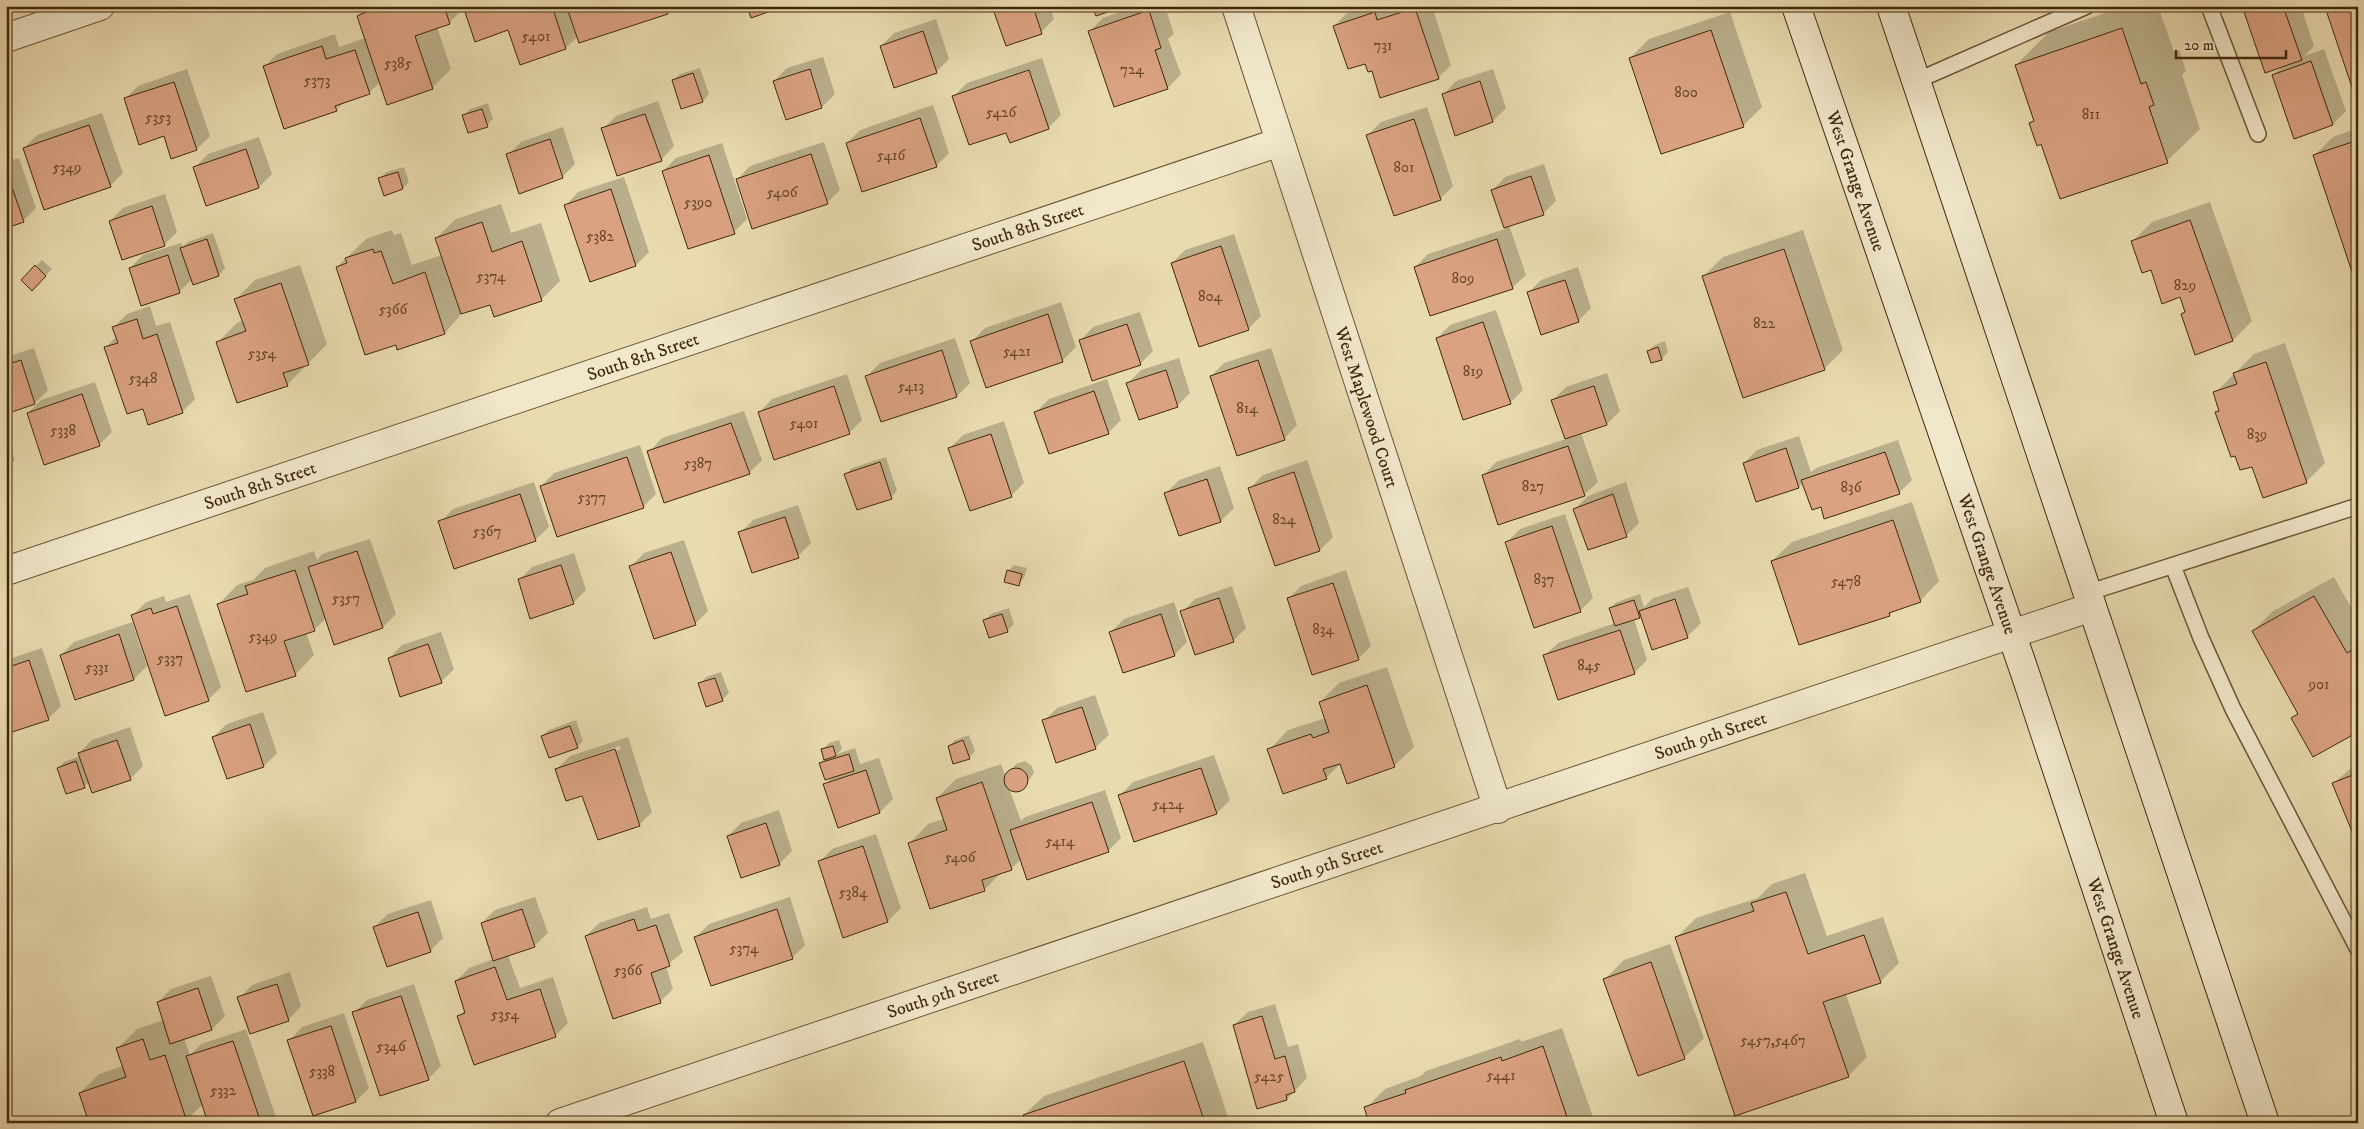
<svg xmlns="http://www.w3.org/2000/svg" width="2364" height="1129" viewBox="0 0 2364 1129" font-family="'IM FELL DW Pica',serif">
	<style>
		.shadow { fill: #0003; fill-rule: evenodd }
		.building { fill: #daa281; stroke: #41270c }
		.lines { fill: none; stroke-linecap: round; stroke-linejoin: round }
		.lane-casing { stroke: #6b5435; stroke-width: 18 }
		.street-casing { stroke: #6b5435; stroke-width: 30 }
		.secondary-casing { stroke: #41270c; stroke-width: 30 }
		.lane { stroke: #f1e8cc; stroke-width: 15 }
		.street { stroke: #f1e8cc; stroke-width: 28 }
		.secondary { stroke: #f1e8cc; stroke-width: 28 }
		.labels { text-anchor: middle; stroke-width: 4; stroke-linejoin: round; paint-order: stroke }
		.number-label { font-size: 15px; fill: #674629 }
		.street-label { font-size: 18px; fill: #41270c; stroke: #f1e8cc }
	</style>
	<rect width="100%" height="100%" fill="#e9dbb0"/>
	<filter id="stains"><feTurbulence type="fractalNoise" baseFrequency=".004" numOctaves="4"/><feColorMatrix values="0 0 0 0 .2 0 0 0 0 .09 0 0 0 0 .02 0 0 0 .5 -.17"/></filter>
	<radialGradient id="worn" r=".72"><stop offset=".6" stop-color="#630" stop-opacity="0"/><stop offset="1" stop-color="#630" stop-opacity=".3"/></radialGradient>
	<!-- shadow -->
	<path class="shadow" d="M368 6H674L667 13 578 36 566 48 508 29 465 7 449 23 437 27 451 69 432 88 380 82 369 93 344 102 336 110 264 67 277 54 335 34 339 47 365 38 358 16Z
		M997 6H1050L1054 19 1041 32Z
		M1137 6H1165L1174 34 1168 39 1181 74 1168 88 1115 105 1090 31 1103 18Z
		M1368 6H1390V8L1396 6H1432L1451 65 1438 78 1372 70 1334 26 1347 13Z
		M2126 6H2158L2174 52 2179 50 2186 71 2182 75 2200 129 2167 161 2042 142 2030 123 2034 120 2016 65 2049 32Z
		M2248 6H2301L2314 46 2304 56 2324 49 2346 111 2333 124 2273 75 2284 65 2244 9Z
		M1730 12 1762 107 1743 126 1630 58 1649 39Z
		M936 19 949 59 936 72 881 46 894 33Z
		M823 57 835 94 822 107 774 81 787 68Z
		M1042 58 1061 115 1048 128 1007 131 954 96 967 83Z
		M700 68 709 94 703 101 682 107 673 81 680 74Z
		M187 69 210 136 197 149 165 134 125 99 138 86Z
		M1493 69 1506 108 1493 121 1443 95 1456 81Z
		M658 101 674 146 661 160 603 129 616 116Z
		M488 103 493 119 487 125 464 116 470 109Z
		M933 105 949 153 936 166 847 143 860 130Z
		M1427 107 1453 186 1440 199 1368 135 1381 122Z
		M102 113 123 173 110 186 24 148 37 135Z
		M563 127 575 164 562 177 508 155 521 142Z
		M2358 128V286L2314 156 2333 137Z
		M259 137 272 174 259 187 207 204 195 167 208 154Z
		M824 142 840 190 827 203 737 180 750 166Z
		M722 143 747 219 734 232 663 171 676 158Z
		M19 158 36 208 23 221 6 226V162Z
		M1544 164 1556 201 1543 214 1509 225 1526 275 1512 288 1415 267 1428 254 1505 229 1492 191 1505 177Z
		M404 167 409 182 403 188 380 179 386 172Z
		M624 177 649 252 636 265 591 280 565 206 578 192Z
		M165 194 177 232 164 245 110 221 123 208Z
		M2210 202 2252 321 2233 340 2183 314 2186 311 2181 296 2151 268 2132 242 2152 222Z
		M501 204 511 233 541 223 560 281 541 300 491 303 463 312 445 333 398 348 397 343 337 267 366 239 392 230 394 235 401 233 412 265 442 255 436 238 456 219Z
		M1803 230 1843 350 1824 369 1704 276 1723 257Z
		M213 233 225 268 219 275 194 283 192 279 179 292 130 268 143 255 181 243 182 247 188 242Z
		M1234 234 1261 316 1248 329 1172 263 1185 250Z
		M42 260 52 269 32 289 22 280Z
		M300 265 327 344 287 385 218 342 237 323 243 320 236 299 255 280Z
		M1578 267 1591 308 1578 321 1528 293 1541 280Z
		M1061 302 1076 347 1063 360 987 386 972 341 985 328Z
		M150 306 156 326 170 322 195 399 182 412 144 407 105 348 117 336 114 327 127 314Z
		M1496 310 1523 390 1510 403 1437 338 1450 325Z
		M1140 312 1153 351 1140 364 1080 341 1093 327Z
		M955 338 970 383 957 396 882 421 867 376 880 363Z
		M1665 341 1668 352 1662 359 1648 351 1655 345Z
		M2285 343 2325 463 2306 482 2253 465 2217 413 2220 409 2215 393 2254 354Z
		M34 348 48 390 35 403 6 412V357Z
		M1271 348 1297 425 1284 439 1211 376 1224 363Z
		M1179 358 1190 393 1177 406 1128 383 1141 370Z
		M1607 373 1620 411 1607 424 1581 433 1598 482 1584 495 1483 476 1496 462 1566 439 1553 400 1566 387Z
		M847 374 862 420 849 433 759 413 772 399Z
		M1107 379 1121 420 1108 433 1036 412 1049 399Z
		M95 382 112 432 99 445 28 413 41 400Z
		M744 411 762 460 749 473 649 452 662 438Z
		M1004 421 1024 483 1011 496 950 448 963 435Z
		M6 435 15 460 6 469Z
		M1799 436 1811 472 1816 468 1898 440 1912 480 1899 493 1822 505 1803 482 1799 487 1757 501 1744 463 1757 450Z
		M640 445 656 494 643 507 541 486 554 473Z
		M886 457 897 491 891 497 846 474 852 468Z
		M1307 460 1333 537 1320 550 1275 564 1250 488 1263 475Z
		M1220 466 1234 508 1221 521 1180 535 1166 493 1179 480Z
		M534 482 549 527 535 540 440 522 453 509Z
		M1626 482 1639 523 1626 536 1575 509 1588 496Z
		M1912 502 1939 581 1920 601 1896 609 1889 615 1772 561 1792 542Z
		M798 505 811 543 798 556 740 533 753 520Z
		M1565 514 1593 598 1580 611 1507 542 1520 529Z
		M370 539 396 614 383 627 326 618 314 630 306 632 314 655 295 675 218 605 237 585 253 580 265 568 314 551 317 560 322 554Z
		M684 540 708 611 695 624 631 566 644 553Z
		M574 553 586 590 573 603 519 580 532 567Z
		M1014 565 1027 568 1024 578 1018 584 1008 571Z
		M1346 570 1371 646 1358 659 1288 599 1301 586Z
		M2334 577 2358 620V731L2293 718 2298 713 2253 631 2272 612Z
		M1232 586 1246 628 1233 641 1182 612 1195 599Z
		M1688 587 1701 623 1687 637 1642 615 1634 619 1647 660 1634 673 1544 656 1558 643 1615 623 1610 608 1617 602 1640 594 1644 607 1653 598Z
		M190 594 221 687 208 700 133 615 146 602 164 596 166 602Z
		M1174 602 1187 642 1174 655 1111 632 1124 619Z
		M1009 608 1014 624 1008 630 990 637 985 620 991 614Z
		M132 622 147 666 134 679 75 698 61 655 74 642Z
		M441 632 454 669 441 682 389 658 402 645Z
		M42 648 61 706 48 719 6 733V660Z
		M1387 667 1414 747 1394 766 1341 763 1326 778 1269 750 1288 730 1326 718 1320 702 1339 683Z
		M721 672 729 693 722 700 700 684 706 677Z
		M1095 695 1109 735 1095 748 1044 721 1057 708Z
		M263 712 277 753 264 766 227 778 213 737 227 724Z
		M576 720 583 741 577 747 542 736 549 730Z
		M130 727 143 766 130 779 89 782 84 787 58 768 64 762 80 756 79 753 92 740Z
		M969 735 975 751 969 758 949 746 955 740Z
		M628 737 652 812 639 825 583 794 557 769 570 756ZM620 746 621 749 571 765V763Z
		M839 740 842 749 837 754 855 748 860 764 879 758 893 799 880 812 838 826 825 785 833 776 820 763 825 759 822 750 829 743Z
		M1214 755 1230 800 1217 813 1120 795 1133 782Z
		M1025 761 1032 766 1034 773 1023 788 1015 791 1009 788 1021 821 1025 817 1105 790 1121 838 1108 851 1021 859 1011 869 1002 872 985 889 909 844 928 824 944 819 937 798 956 779 1001 764 1006 777 1016 764Z
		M2358 762V842L2334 783Z
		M779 810 792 851 779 864 728 836 741 823Z
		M876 834 901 908 888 921 819 862 832 849Z
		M1805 873 1827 936 1883 917 1899 963 1880 982 1846 994 1867 1057 1848 1076 1676 938 1696 918 1758 898 1772 884Z
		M535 897 548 933 534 946 508 955 520 988 553 977 568 1023 555 1036 459 1016 466 1009 456 981 469 968 494 959 482 923 495 910Z
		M790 897 805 945 792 958 696 937 709 924Z
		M431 900 443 938 430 951 374 927 388 914Z
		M647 907 651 919 669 913 683 952 666 966 673 989 660 1002 586 936 599 923Z
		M1670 944 1704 1038 1684 1058 1605 979 1624 960Z
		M290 972 301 1006 288 1020 239 998 252 985Z
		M211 976 225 1016 212 1029 184 1038 190 1055 201 1044 246 1029 278 1123H210L203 1104 186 1121 180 1123H90L80 1093 99 1074 123 1066 118 1048 137 1029 164 1020 158 1002 171 989Z
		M414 984 441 1066 428 1079 354 1013 367 1000Z
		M1275 1004 1288 1047 1298 1044 1307 1078 1287 1099 1234 1025 1248 1012Z
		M344 1013 369 1088 356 1101 314 1115 289 1041 302 1027Z
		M1562 1028 1595 1123H1371L1366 1108 1385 1089 1421 1076 1426 1071 1520 1039 1521 1042Z
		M1203 1042 1230 1123H1027L1024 1115 1044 1096Z
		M6 1095 15 1123H6Z"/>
	<!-- building -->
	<path class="building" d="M380 6H444L450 24 415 36 433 89 387 105 357 16Z
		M463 6H552L566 49 520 65 508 30 475 42Z
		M583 6H665L668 14 579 43 568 11Z
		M747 6H785L751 18Z
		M867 6H881L868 10Z
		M997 6H1033L1042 34 1006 46 993 9Z
		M1092 6H1125L1096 16Z
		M2251 6H2283L2302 60 2265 73 2243 9Z
		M2338 6H2358V105L2326 10Z
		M1415 8 1439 79 1380 98 1372 71 1368 72 1365 64 1348 69 1333 26 1375 12 1377 20Z
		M1149 10 1161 48 1155 50 1168 89 1114 107 1088 31Z
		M2122 28 2141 84 2146 82 2154 105 2149 107 2168 163 2060 199 2041 144 2037 146 2029 123 2034 121 2015 65Z
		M1711 30 1744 127 1661 154 1629 58Z
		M923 31 937 73 894 88 880 46Z
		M322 46 326 59 355 50 370 94 335 106 337 111 284 129 263 66Z
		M2311 61 2333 125 2294 139 2272 75Z
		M810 69 822 108 786 120 773 81Z
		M1029 70 1049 129 1010 143 1006 133 969 145 952 96Z
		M693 73 703 102 681 109 672 80Z
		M1480 81 1493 122 1455 136 1442 94Z
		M174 82 197 150 171 159 164 136 139 145 124 98Z
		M482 109 488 127 468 133 462 115Z
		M645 114 662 161 617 176 601 128Z
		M920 118 937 167 862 192 846 143Z
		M1414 119 1441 200 1394 216 1366 135Z
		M89 125 111 187 44 210 23 148Z
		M550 139 563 178 519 194 506 154Z
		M2358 140V290L2313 155Z
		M246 149 259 188 206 206 193 167Z
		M811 154 828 204 752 229 736 179Z
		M709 155 735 234 688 249 662 171Z
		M6 170 24 222 6 228Z
		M398 172 403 189 384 196 378 178Z
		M1531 176 1544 215 1504 228 1491 190Z
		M611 189 636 266 590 282 564 205Z
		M152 206 165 246 122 260 109 221Z
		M2190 220 2233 341 2195 355 2181 314 2185 312 2180 297 2162 304 2151 270 2142 273 2131 241Z
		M482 222 492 252 522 241 542 301 494 317 490 305 461 314 435 238Z
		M207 239 219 276 193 285 180 248Z
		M1497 239 1513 289 1430 316 1414 267Z
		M1221 246 1249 330 1199 347 1171 263Z
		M373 249 374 253 381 251 393 284 425 272 445 334 397 350 396 345 365 355 336 267 347 263 345 258Z
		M1784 249 1825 370 1743 398 1702 276Z
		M168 255 180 293 141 306 129 268Z
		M35 265 46 276 32 291 21 280Z
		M1565 280 1579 322 1541 335 1527 292Z
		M281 283 309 365 283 373 288 386 237 403 216 342 246 331 234 299Z
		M1048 314 1063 362 986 388 970 341Z
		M137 319 143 339 157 334 183 413 148 425 143 409 127 414 104 347 118 343 112 327Z
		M1483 322 1511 404 1463 420 1436 338Z
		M1127 324 1141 365 1092 381 1079 340Z
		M1658 347 1662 360 1651 363 1647 351Z
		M942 350 957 397 881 422 865 376Z
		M21 360 35 404 6 414V365Z
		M1258 360 1285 440 1237 456 1210 376Z
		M2266 362 2307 483 2263 498 2252 467 2240 470 2235 456 2231 457 2215 412 2219 411 2213 392 2237 384 2233 373Z
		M1166 370 1178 407 1139 420 1126 383Z
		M834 386 850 434 774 460 758 412Z
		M1594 386 1607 425 1565 439 1551 400Z
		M1094 391 1109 434 1049 454 1034 412Z
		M82 394 100 446 44 465 27 413Z
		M731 423 750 474 664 503 647 451Z
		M991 434 1012 497 970 511 948 448Z
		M1568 446 1585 496 1498 525 1482 475Z
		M1786 448 1799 488 1756 502 1743 463Z
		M1885 452 1900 494 1824 519 1821 507 1812 510 1801 480Z
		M627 457 644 508 557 537 540 486Z
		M880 462 892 499 857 510 844 474Z
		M1294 472 1320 551 1275 566 1248 488Z
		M1207 479 1221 522 1179 536 1164 493Z
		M520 494 536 541 454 569 438 521Z
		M1613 494 1627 537 1588 550 1573 509Z
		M785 517 799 558 752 573 738 532Z
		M1893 520 1921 602 1889 613 1890 616 1799 645 1771 561Z
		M1552 526 1581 612 1534 628 1505 542Z
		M357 551 383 628 334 645 308 567Z
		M671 552 696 625 654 639 629 566Z
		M561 565 574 604 530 619 518 579Z
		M295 570 315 631 284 641 296 676 246 692 217 604 248 594 245 586Z
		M1007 570 1022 574 1019 586 1004 582Z
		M1333 583 1359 660 1312 675 1287 598Z
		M2314 596 2347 653 2358 647V732L2313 757 2291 718 2298 714 2252 631Z
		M1219 598 1234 642 1195 655 1180 611Z
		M1675 599 1688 638 1652 650 1639 611Z
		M1634 600 1640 618 1615 626 1609 608Z
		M177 606 209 701 165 716 131 615 151 608 153 614Z
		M1002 614 1008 632 989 638 983 620Z
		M1161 614 1175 656 1123 673 1109 632Z
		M1620 630 1635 674 1558 700 1543 655Z
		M119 634 134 680 75 700 60 655Z
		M428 644 442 683 400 697 388 658Z
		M29 660 49 720 6 734V668Z
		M715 678 723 701 706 707 698 683Z
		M1367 685 1395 767 1347 784 1340 764 1323 769 1327 779 1283 794 1267 749 1311 734 1313 738 1329 732 1319 702Z
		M1082 707 1096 749 1056 763 1042 720Z
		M250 724 264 767 227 779 212 737Z
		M570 726 578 748 549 758 541 736Z
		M117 740 131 780 92 793 78 753Z
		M963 740 970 759 953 764 948 746Z
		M833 746 836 756 824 760 821 749Z
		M615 749 640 826 598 840 582 796 566 801 555 769Z
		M849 754 854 771 825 780 819 763Z
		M76 761 85 788 66 794 57 768Z
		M1201 768 1217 814 1134 842 1118 795Z
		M1004 780a12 12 0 1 1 24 0a12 12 0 1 1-24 0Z
		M866 770 880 813 838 828 823 784Z
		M2358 773V846L2332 783Z
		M982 782 1012 870 982 880 985 891 930 909 908 843 947 830 936 798Z
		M1092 802 1109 852 1027 880 1010 830Z
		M766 823 780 865 741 878 727 836Z
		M863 846 888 922 843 938 818 861Z
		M1786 892 1808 954 1864 935 1881 983 1823 1002 1849 1077 1735 1116 1675 937 1754 911 1751 903Z
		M522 909 535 947 493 961 481 923Z
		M777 909 793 959 711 986 694 937Z
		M418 912 431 952 387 967 373 927Z
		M634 919 638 931 656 925 670 966 651 973 661 1003 613 1019 585 936Z
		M1651 962 1685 1059 1638 1076 1603 979Z
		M495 967 507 1000 540 989 556 1037 474 1065 457 1016 465 1013 455 981Z
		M277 984 289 1021 250 1034 237 997Z
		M198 988 212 1030 170 1044 157 1002Z
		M401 996 429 1080 380 1096 352 1012Z
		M1262 1016 1275 1059 1285 1056 1295 1092 1286 1095 1287 1100 1257 1109 1233 1025Z
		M331 1026 356 1102 313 1116 287 1040Z
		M143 1039 150 1060 165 1055 187 1122 89 1123 79 1093 126 1077 116 1048Z
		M233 1041 261 1123H208L186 1056Z
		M1543 1046 1569 1123H1369L1364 1107 1406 1093 1405 1090 1501 1057 1502 1061Z
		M1184 1061 1205 1123H1026L1023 1115Z"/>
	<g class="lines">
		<!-- lane casing -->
		<g class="lane-casing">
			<path id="lane" d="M2209 6 2258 134
				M1916 81 2087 6
				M2173 566 2201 638 2233 709 2358 949
				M2087 593 2358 506"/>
		</g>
		<!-- street casing -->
		<g class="street-casing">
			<g id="street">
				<path id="s1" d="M1236 6 1498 809"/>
				<path d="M6 38 100 6"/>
				<path id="s2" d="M6 571 1280 142"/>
				<path id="s3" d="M560 1123 2092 607"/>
			</g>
		</g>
		<!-- secondary casing -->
		<g class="secondary-casing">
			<g id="secondary">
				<path id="s4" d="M1796 6 2027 679 2174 1123"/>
				<path d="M1891 6 2265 1123"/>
			</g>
		</g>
		<!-- lane -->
		<use href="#lane" class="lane"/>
		<!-- street -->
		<use href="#street" class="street"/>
		<!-- secondary -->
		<use href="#secondary" class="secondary"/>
	</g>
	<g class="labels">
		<!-- number labels -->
		<g class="number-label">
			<text x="536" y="41">5401</text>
			<text x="1383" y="50">731</text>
			<text x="398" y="68">5385</text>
			<text x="1132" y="74">724</text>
			<text x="317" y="85">5373</text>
			<text x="1686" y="97">800</text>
			<text x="1001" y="117">5426</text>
			<text x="2091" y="119">811</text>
			<text x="158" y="122">5353</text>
			<text x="891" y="160">5416</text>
			<text x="67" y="172">5349</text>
			<text x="1404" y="172">801</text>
			<text x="782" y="197">5406</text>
			<text x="698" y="207">5390</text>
			<text x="600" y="241">5382</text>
			<text x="491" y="281">5374</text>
			<text x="1463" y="283">809</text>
			<text x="2185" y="290">829</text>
			<text x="1210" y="301">804</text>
			<text x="393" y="314">5366</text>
			<text x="1764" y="328">822</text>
			<text x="1017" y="356">5421</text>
			<text x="262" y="358">5354</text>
			<text x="1473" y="376">819</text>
			<text x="143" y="383">5348</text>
			<text x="911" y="391">5413</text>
			<text x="1247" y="413">814</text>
			<text x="804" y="428">5401</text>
			<text x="63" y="435">5338</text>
			<text x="2257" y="439">839</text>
			<text x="698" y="468">5387</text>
			<text x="1533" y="491">827</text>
			<text x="1851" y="492">836</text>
			<text x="592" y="502">5377</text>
			<text x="1284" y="524">824</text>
			<text x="487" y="536">5367</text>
			<text x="1544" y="584">837</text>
			<text x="1846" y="586">5478</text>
			<text x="346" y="603">5357</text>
			<text x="1323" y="634">834</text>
			<text x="263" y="641">5349</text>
			<text x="170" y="663">5337</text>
			<text x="1589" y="670">845</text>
			<text x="97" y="672">5331</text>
			<text x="2319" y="689">901</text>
			<text x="1168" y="809">5424</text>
			<text x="1060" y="846">5414</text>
			<text x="960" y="862">5406</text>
			<text x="853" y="897">5384</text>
			<text x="744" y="953">5374</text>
			<text x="628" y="975">5366</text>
			<text x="505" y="1019">5354</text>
			<text x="1773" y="1045">5457,5467</text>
			<text x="391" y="1051">5346</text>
			<text x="322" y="1076">5338</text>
			<text x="1501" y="1080">5441</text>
			<text x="1269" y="1081">5425</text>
			<text x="223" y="1095">5332</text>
		</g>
		<!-- street labels -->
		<g class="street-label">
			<text dy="6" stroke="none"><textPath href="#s4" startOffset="185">West Grange Avenue</textPath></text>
			<text dy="6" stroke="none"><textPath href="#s2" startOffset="1078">South 8th Street</textPath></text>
			<text dy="6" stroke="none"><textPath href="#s2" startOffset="672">South 8th Street</textPath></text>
			<text dy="6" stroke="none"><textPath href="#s1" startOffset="422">West Maplewood Court</textPath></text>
			<text dy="6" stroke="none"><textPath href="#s2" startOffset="268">South 8th Street</textPath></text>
			<text dy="6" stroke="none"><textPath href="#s4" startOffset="590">West Grange Avenue</textPath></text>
			<text dy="6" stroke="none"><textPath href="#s3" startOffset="1214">South 9th Street</textPath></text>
			<text dy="6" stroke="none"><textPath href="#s3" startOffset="809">South 9th Street</textPath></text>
			<text dy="6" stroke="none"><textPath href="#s4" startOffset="995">West Grange Avenue</textPath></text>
			<text dy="6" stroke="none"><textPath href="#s3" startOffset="404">South 9th Street</textPath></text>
		</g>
	</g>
	<!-- margin -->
	<rect width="2364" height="1129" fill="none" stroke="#e9dbb0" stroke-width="25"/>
	<rect x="8" y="8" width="2349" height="1114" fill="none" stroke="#41270c" stroke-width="2.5"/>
	<rect x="12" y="12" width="2339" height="1104" fill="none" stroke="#41270c"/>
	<!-- scale -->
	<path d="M2176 50v8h110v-8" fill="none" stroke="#41270c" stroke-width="2.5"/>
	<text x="2184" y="50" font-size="15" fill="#41270c" stroke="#f1e8cc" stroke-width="4" paint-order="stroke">20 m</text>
	<rect width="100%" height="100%" filter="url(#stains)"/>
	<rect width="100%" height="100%" fill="url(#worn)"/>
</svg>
